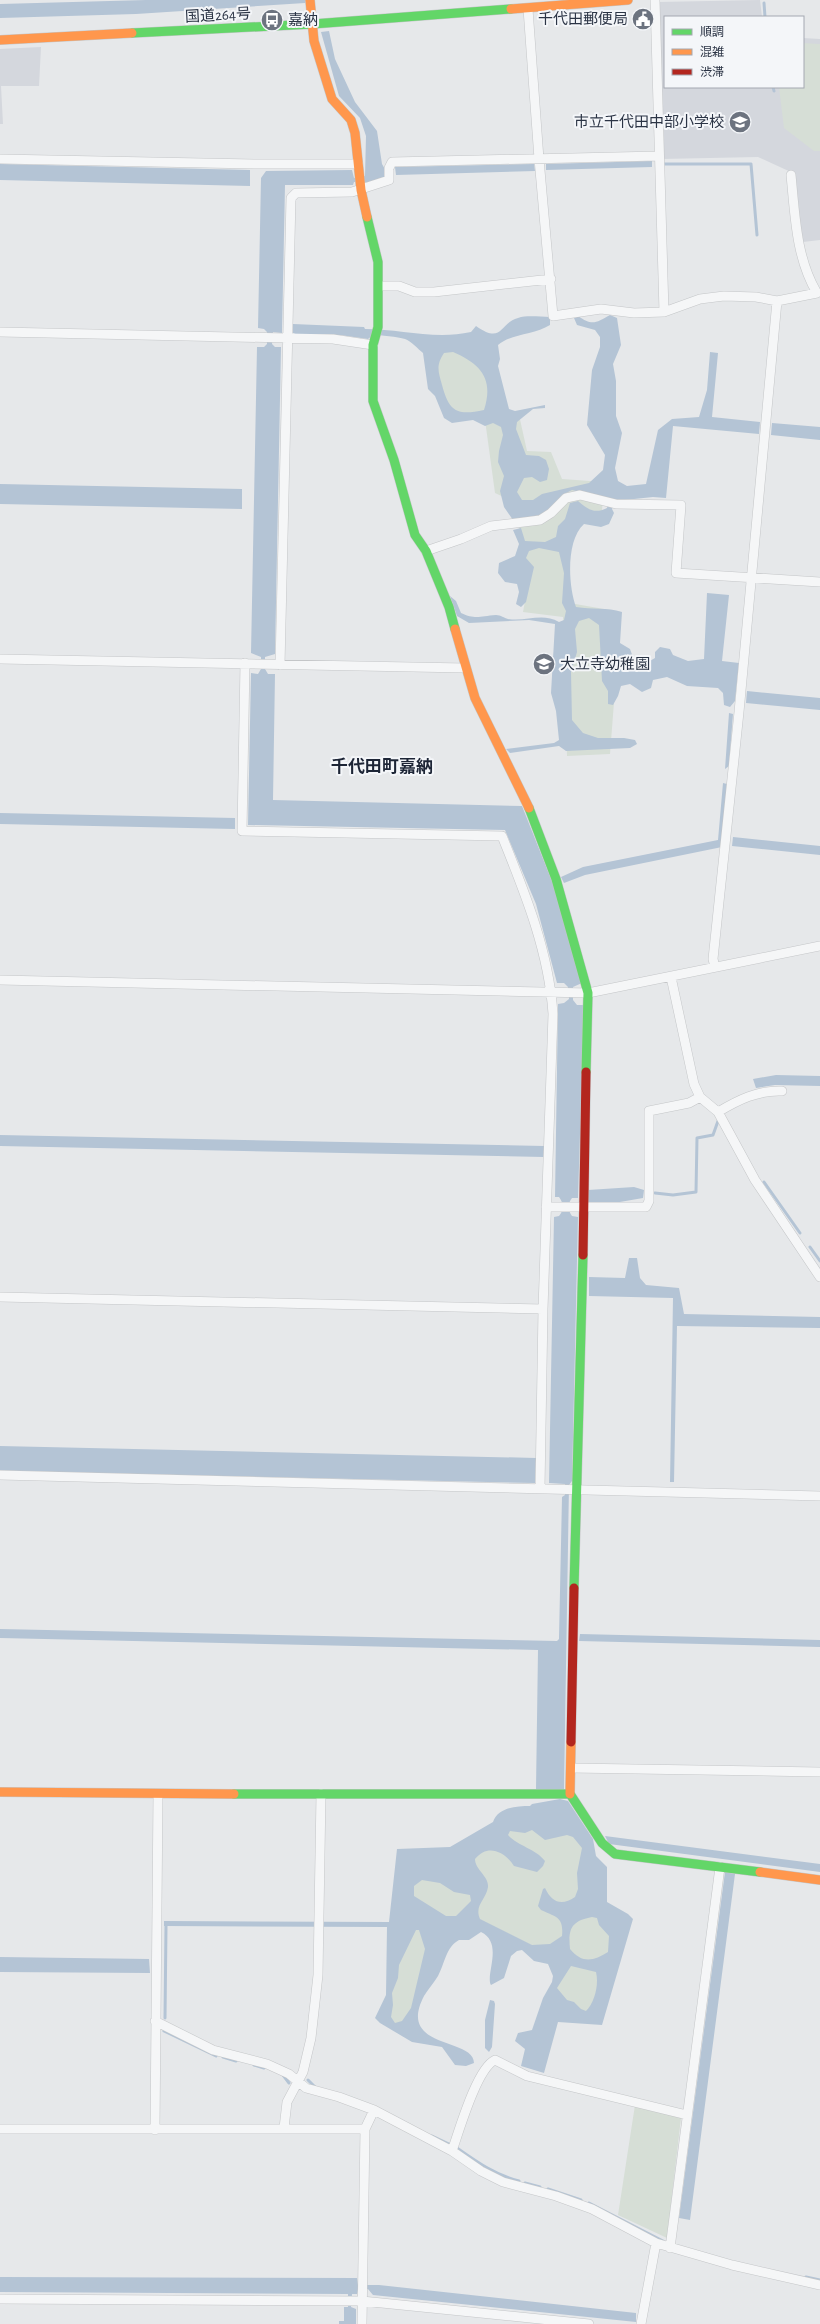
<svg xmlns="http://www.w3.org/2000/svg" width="820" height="2324" viewBox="0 0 820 2324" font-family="'Alegreya Sans','Noto Sans JP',sans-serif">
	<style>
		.built { fill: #d4d7dd }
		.green { fill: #d6ded6 }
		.water { fill: #b4c4d5; fill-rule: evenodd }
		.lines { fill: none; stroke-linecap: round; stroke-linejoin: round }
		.stream { stroke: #b4c4d5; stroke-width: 3 }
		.street-casing { stroke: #c4c6c8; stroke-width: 10 }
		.fast-casing { stroke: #c4c6c8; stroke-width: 10 }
		.slow-casing { stroke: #c4c6c8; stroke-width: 10 }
		.jam-casing { stroke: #c4c6c8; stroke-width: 10 }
		.street { stroke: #f5f6f7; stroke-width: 9 }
		.fast { stroke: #63d668; stroke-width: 9 }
		.slow { stroke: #ff974d; stroke-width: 9 }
		.jam { stroke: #b3261e; stroke-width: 9 }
		.labels { text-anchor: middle; stroke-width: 4; stroke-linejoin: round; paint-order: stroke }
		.street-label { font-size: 15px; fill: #2b3445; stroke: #f4f6f9 }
		.poi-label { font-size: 15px; fill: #2b3445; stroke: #f4f6f9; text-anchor: end }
		.quarter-label { font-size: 17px; font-weight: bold; fill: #1d2536; stroke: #f4f6f9 }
	</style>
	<rect width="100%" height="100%" fill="#e6e8ea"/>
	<!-- built -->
	<path class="built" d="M760 0 762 17H665V87H803V38L820 39V240L803 242 793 173 758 157 661 159 658 2Z
		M41 47 39 86H1L3 124H0V49Z"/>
	<!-- green -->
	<path class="green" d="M803 43 820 44V151H814L784 128 779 87H803Z
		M425 338H492L505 413 519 415 527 451 551 452 562 479 604 482 601 525 570 519 564 602 621 612 610 754 567 756 563 617 523 612 531 568 519 559V504L495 493 485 420 445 410Z
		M562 1814 588 1845 594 1907 626 1922 596 2015H546L561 1962 474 1923 441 1931 410 2033 385 2019 405 1860 449 1864 515 1817Z
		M635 2105 681 2118 667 2238 618 2215Z"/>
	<!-- water -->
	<path class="water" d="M146 0H305V3L136 14 0 18V4Z
		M329 31 335 59 355 102 377 131 382 164 386 171 384 177 370 182H354L353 185H285L282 333 273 332 272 344 275 347H281L275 654 265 657V669L268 674H275L273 800 522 806 553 884 582 983 573 987V1000L577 1005H584L578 1198H572C567 1204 568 1211 572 1216L578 1217 572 1481 569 1485 564 1790 536 1789 538 1650 0 1638V1629L557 1641 559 1639 562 1497 565 1495V1484L549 1483 554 1217 559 1216C564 1210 564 1204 559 1197H555L558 1004 564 1003 569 999 568 987 564 983H557L536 904 505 830 248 825 251 673 258 674 261 669V657L251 653 257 347H264L267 344V332L264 329 258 328 261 178 266 171 352 170 354 178 365 176 366 136 360 118 339 96 321 32Z
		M652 161V167L546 170V164Z
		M0 164 250 170V186L0 180Z
		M534 164 535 171 396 175 395 167Z
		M610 315 617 318 621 345 613 364 616 381V416L622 433 615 468 618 481 627 486 646 484 658 430 672 419 699 417 707 390 710 352 718 353 712 417 760 422 759 434 673 426 666 498 653 497 615 501 612 509 614 513 609 524 601 527 584 524C566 540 568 585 576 607 592 610 607 607 622 612L620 643 630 649 634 660 648 662 655 658V652L660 647 670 649 673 655 688 661 704 659 707 593 729 595 722 661 739 663 735 701 730 707 724 705 723 693 718 688 687 686 667 677 653 680 651 688 642 692 630 684 621 686 618 696 613 705 608 704V691L602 681 599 625 589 618 579 621 575 629 577 652 571 672 572 720 583 733 598 738H624L635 740 637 744 630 748 566 751 559 746 510 753 506 749 554 743 559 740 556 711 551 693 555 624 529 620 469 623 457 616 450 596 456 601 461 613C476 620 480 616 496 615 501 615 504 618 508 619 526 622 542 612 559 622L564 620 566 611 562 603 564 573 559 552 539 548 529 551 526 558 534 567 526 602 521 607 516 604 519 592 517 584 505 582 498 573 499 563 515 556 519 544 513 530 521 528 525 541 545 542 556 537 558 526 565 519 570 503 578 501C588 510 595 514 607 508L609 499 572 490 562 495 550 510 540 515 513 520 504 507 500 491 504 476 498 462 499 451 503 435 501 427 493 423 485 426 473 420 452 423 444 418 435 396 428 389 423 353C418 349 411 341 405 339 398 337 380 335 373 335L368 339 340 335H298L293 333V324L364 327 365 329C400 329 435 340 471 332L476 326C503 345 499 323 518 318 527 315 540 317 550 317V325C534 335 510 334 498 345L500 359 498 366 509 409 515 411 545 405V408L533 409 517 422 516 429 526 455 539 456 546 460 549 469 547 480 540 482 532 477 524 478 517 492 522 500H533L542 494 589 483 603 470 605 455 587 425 592 370 600 347V337L595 330 577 325 574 318 578 316C592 326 596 323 610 315ZM453 352C481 364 494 379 484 410 456 416 449 411 442 385 438 371 436 365 444 353Z
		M772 423 820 427V440L771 435Z
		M0 484 242 489V509L0 504Z
		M747 691 820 698V710L746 703Z
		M729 713 733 714 729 766 725 769Z
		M723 783 727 784 722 847 585 875 564 883 561 877 583 867 718 840Z
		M0 813 235 818V829L0 824Z
		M733 837 820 846V855L732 846Z
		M776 1075 820 1076V1086L775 1085 756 1088 753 1079Z
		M0 1135 544 1146V1157L0 1146Z
		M634 1187 644 1190 643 1198 614 1203H589L588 1190Z
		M629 1258H637L640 1278 646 1285 679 1288 684 1314 820 1317V1328L677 1326 674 1482H670L673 1298 589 1296V1277L625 1278Z
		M0 1446 536 1458 535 1483 0 1471Z
		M580 1634 820 1640V1647L579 1641Z
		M560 1799 568 1801 593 1839 596 1856 607 1867V1902L628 1914 633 1919 602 2025 558 2022 544 2073 521 2066 525 2049 515 2041 518 2033 532 2030 543 1998 552 1982 553 1976 548 1964 534 1961 522 1950 517 1951 511 1956 504 1978 491 1985C485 1975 504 1943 481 1932L469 1940H459C446 1947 445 1963 438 1976 434 1983 428 1989 424 1996 396 2050 474 2037 474 2063L466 2066 455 2065 442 2047 412 2042 380 2023 375 2018 386 1995 387 1927 164 1926V1921L389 1922 397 1849 450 1847 493 1822C498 1807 517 1806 530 1806L532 1804ZM532 1830 545 1840 567 1835 573 1837 582 1848 577 1873 578 1889 575 1897C562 1906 552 1903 545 1888L543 1889 538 1906 541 1910C555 1917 564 1916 562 1936L550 1944 532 1945 480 1919C474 1905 486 1900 488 1887 489 1876 475 1870 475 1859 488 1843 505 1852 514 1866L537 1872 543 1866 545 1861C535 1848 519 1847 508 1835L510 1831 525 1833ZM422 1880 440 1883 454 1892 470 1895 471 1901 456 1916H446L414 1896V1886ZM592 1917 597 1918 599 1925 609 1936 608 1952C594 1961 582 1964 570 1949 568 1929 571 1921 592 1917ZM416 1930H419L425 1949 411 2008 402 2021 395 2023 391 2017 393 2005 392 1993 398 1978 399 1965ZM571 1966 596 1972C599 1984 595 2002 586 2011L581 2009 574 2002 567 2000 557 1988Z
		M605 1836 820 1864V1872L609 1844Z
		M725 1872 735 1874 690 2220 679 2218Z
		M0 1957 149 1959 150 1973 0 1972Z
		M490 2000 494 2001 495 2004 492 2047 489 2052 485 2048V2020Z
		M0 2277 357 2278 358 2285H379L636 2313V2322L373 2295 368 2289H358L357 2294H352L351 2307 356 2309V2324H339V2321H344V2307H348V2294L0 2292Z"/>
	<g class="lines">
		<!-- stream -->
		<path class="stream" d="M764 3 765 17
			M773 87 774 91
			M664 164H751L757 235
			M764 1182 800 1233
			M655 1193 673 1195 696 1192 697 1138 713 1135 718 1121
			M810 1247 820 1261
			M165 2018 166 1926
			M164 2031 216 2056
			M223 2057 236 2061
			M254 2065 264 2068
			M283 2075 289 2083
			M308 2080 315 2087
			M432 2136 449 2144
			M457 2148C477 2162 495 2175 519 2181
			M525 2183 540 2187
			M548 2189 581 2200
			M589 2203 663 2241
			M806 2277 820 2280"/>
		<!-- street casing -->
		<g class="street-casing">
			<path id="street" d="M655 0 664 312
				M528 9 539 159 553 316 601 309 634 313 664 312 700 299 724 296 756 297 777 301 817 293C796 258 795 215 791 175
				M0 159 254 164H358
				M379 286H399L415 292H434L551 279
				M0 332 333 339 373 345
				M426 551 461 539 491 526 540 520 551 513 566 498 580 495 616 504 681 505 676 573 820 582
				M0 659 465 668
				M245 663 242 831 502 836C525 893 549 952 553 1014L543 1309 540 1488
				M280 665 291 198 296 193 352 192 389 180V168L392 162 658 156
				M715 967 713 959 739 712 777 301
				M671 977 694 1084 700 1097 718 1112 755 1180 820 1277
				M0 980 588 993 820 946
				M718 1112C738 1100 758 1090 782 1091
				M546 1207H646L649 1201V1111L689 1103 700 1097
				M0 1297 543 1309
				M0 1475 820 1496
				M571 1768 820 1772
				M155 2021 213 2050 267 2064 289 2074 306 2088 339 2097 374 2110 452 2151 481 2171 503 2182 556 2196 592 2209 656 2243 732 2265 820 2285
				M284 2128 287 2102 303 2072 311 2038 318 1975 321 1794
				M0 2129H365
				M155 2130 158 1794
				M452 2151C459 2131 477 2068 495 2060L527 2076 687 2115
				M670 2248 720 1867
				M0 2299 362 2301 589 2324
				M362 2324 365 2129 374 2110
				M641 2324 656 2243"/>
		</g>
		<!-- fast casing -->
		<g class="fast-casing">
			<path id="fast" d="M132 33 313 24 511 9
				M367 217 378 262V327L373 345V401L394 460 415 535 426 551 449 607 455 629
				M529 808 556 879 588 993 586 1072
				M574 1588 583 1255
				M234 1794H570L602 1843 615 1854 760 1872"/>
		</g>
		<!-- slow casing -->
		<g class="slow-casing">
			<path id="slow" d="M310 0 314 41 332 99 351 120 355 133 361 190 367 217
				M511 9 628 0
				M0 40 132 33
				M455 629 475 698 529 808
				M0 1792 234 1794
				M570 1794 571 1742
				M760 1872 820 1880"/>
		</g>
		<!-- jam casing -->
		<g class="jam-casing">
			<path id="jam" d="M583 1255 586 1072
				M571 1742 574 1588"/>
		</g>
		<!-- street -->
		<use href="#street" class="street"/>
		<!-- fast -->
		<use href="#fast" class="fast"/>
		<!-- slow -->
		<use href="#slow" class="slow"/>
		<!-- jam -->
		<use href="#jam" class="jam"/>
	</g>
	<!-- icons -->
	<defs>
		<g id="civic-disc" transform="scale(1.15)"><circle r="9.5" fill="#6c737f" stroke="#f4f6f9"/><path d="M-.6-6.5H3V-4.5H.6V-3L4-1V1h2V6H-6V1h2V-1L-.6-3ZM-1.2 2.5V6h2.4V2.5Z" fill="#fff"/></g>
		<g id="bus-disc" transform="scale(1.15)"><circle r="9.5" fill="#6c737f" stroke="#f4f6f9"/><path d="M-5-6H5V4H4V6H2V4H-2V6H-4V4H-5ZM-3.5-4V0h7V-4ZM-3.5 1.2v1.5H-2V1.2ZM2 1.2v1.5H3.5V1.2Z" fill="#fff"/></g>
		<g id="school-disc" transform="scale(1.15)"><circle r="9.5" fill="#6c737f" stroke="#f4f6f9"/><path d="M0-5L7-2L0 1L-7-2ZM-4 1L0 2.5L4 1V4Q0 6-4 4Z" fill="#fff"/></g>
	</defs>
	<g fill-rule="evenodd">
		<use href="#civic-disc" x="643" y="19"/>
		<use href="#bus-disc" x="272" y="20"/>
		<use href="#school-disc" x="740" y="122"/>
		<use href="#school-disc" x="544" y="664"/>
	</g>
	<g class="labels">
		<!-- street labels -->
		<g class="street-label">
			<text transform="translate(218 15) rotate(-3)" y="5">国道264号</text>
		</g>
		<!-- poi labels -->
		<g class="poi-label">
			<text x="628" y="24">千代田郵便局</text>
			<text x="288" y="25" text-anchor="start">嘉納</text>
			<text x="724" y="127">市立千代田中部小学校</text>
			<text x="560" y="669" text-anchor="start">大立寺幼稚園</text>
		</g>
		<!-- quarter labels -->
		<g class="quarter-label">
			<text x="382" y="772">千代田町嘉納</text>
		</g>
	</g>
	<!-- legend -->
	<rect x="664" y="16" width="140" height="72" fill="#f4f6f9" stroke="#a4a8b1"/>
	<rect x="672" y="29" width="20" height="6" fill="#63d668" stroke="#a4a8b1"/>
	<text x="700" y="36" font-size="12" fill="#2b3445">順調</text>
	<rect x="672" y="49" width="20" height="6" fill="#ff974d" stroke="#a4a8b1"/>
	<text x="700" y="56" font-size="12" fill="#2b3445">混雑</text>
	<rect x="672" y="69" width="20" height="6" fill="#b3261e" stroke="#a4a8b1"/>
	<text x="700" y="76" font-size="12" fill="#2b3445">渋滞</text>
</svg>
